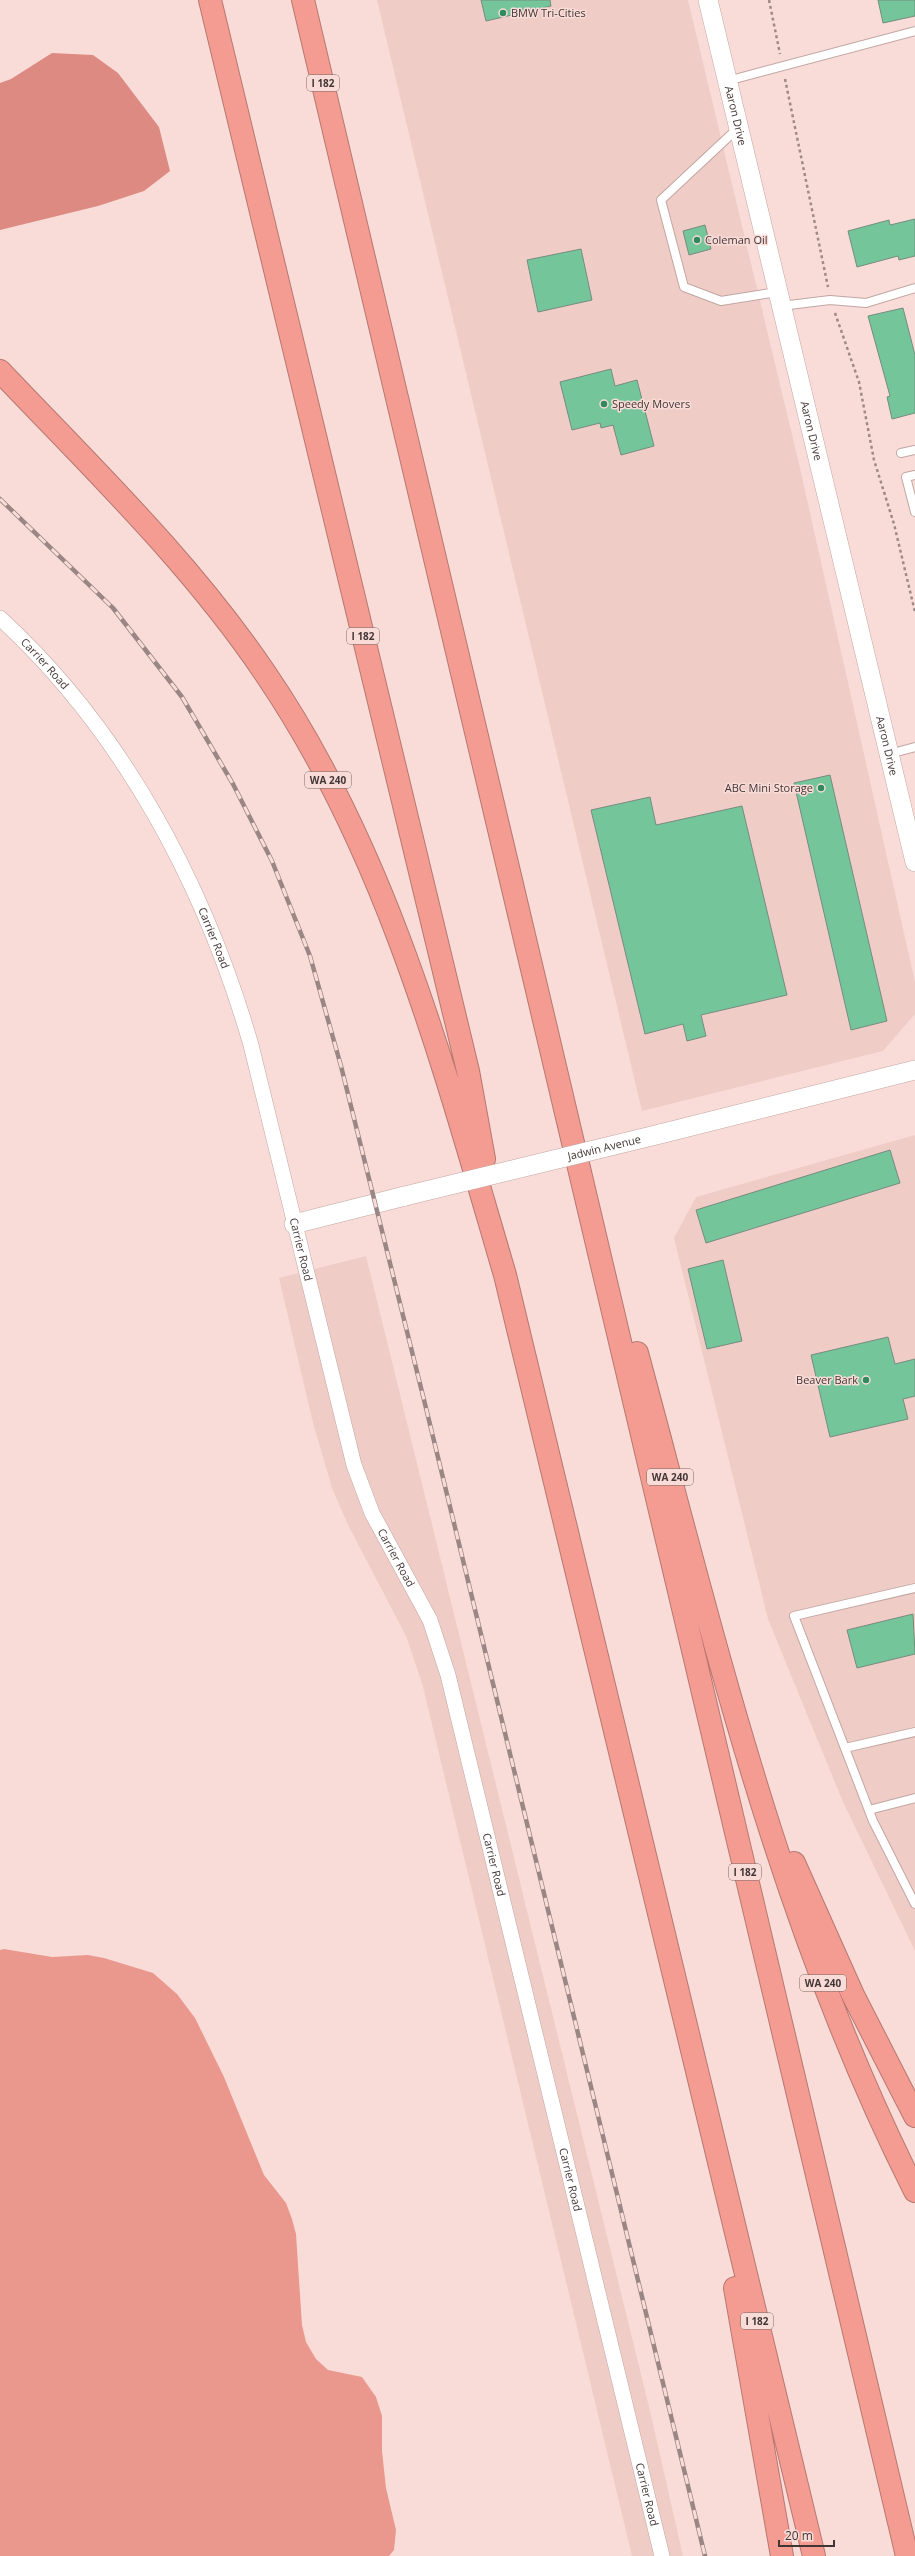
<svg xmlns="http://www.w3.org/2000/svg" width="915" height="2556" viewBox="0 0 915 2556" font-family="'Open Sans',sans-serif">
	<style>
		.built { fill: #f0ccc7 }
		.forest { fill: #dd8b82 }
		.water { fill: #ea988e }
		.building { fill: #74c59a; stroke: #758c7f }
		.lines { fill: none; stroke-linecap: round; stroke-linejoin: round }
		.service-casing { stroke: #c2a6a2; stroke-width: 10 }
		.minor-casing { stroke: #c2a6a2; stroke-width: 16 }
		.tertiary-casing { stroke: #c2a6a2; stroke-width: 20 }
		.motorway-casing { stroke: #b67871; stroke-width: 24 }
		.path { stroke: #9f8a88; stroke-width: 2.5; stroke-dasharray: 3 3; stroke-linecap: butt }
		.service { stroke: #fff; stroke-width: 8 }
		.minor { stroke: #fff; stroke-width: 15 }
		.tertiary { stroke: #fff; stroke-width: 19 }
		.motorway { stroke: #f49c92; stroke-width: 22 }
		.rail-casing { stroke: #9a8684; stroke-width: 4.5 }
		.rail { stroke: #f9dcd8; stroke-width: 3; stroke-dasharray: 9; stroke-linecap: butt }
		.tertiary-bridge-casing { stroke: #c2a6a2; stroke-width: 20; stroke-linecap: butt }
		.tertiary-bridge { stroke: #fff; stroke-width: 19 }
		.poi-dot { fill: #2f8a60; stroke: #f9dcd8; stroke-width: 1.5 }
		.labels { text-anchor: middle; stroke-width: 3; stroke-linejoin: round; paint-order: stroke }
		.shield { fill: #f9dcd8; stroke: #796866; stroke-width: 1 }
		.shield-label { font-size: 10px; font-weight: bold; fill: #423635 }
		.poi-label { font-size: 11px; fill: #423635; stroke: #f9dcd8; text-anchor: start }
		.street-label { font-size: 11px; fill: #423635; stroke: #f9dcd8 }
	</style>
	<rect width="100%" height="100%" fill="#f9dcd8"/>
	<!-- built -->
	<path class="built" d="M377 0H688L800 468 915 982V1014L883 1051 642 1111Z
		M915 1135V1951L843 1802 768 1619 674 1238 696 1197Z
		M366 1256 651 2415 683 2556H632L422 1683 406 1636 348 1525 332 1488 313 1423 279 1278Z"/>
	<!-- forest -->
	<path class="forest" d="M52 53 93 55 118 73 159 127 170 171 144 191 98 206 0 230V83L11 79Z"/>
	<!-- water -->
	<path class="water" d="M4 1949 52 1957 88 1955 104 1958 153 1973 177 1994 195 2018 224 2077 264 2175 286 2203 292 2219 296 2234 302 2325 306 2342 316 2359 328 2370 362 2377 376 2397 382 2416V2451L386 2488 396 2530 394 2550 389 2556H0V1950Z"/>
	<!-- building -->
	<path class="building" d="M481 0H550L551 6 486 21Z
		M878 0H915V16L883 23Z
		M915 219V256L899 260 898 256 857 267 848 231 889 220 890 225Z
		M705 225 711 249 689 255 683 231Z
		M581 249 592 300 538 312 527 260Z
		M903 308 915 355V413L892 419 887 397 890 396 868 316Z
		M611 369 615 386 637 380 654 446 621 455 613 425 601 428 600 423 572 430 560 382Z
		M830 775 887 1021 851 1030 794 783Z
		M650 797 656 825 742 806 787 995 701 1015 706 1036 687 1041 683 1024 645 1034 591 810Z
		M890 1150 900 1183 706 1243 696 1210Z
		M723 1260 742 1341 707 1349 688 1269Z
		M888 1337 895 1364 915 1359V1396L903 1399 908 1419 830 1437 811 1355Z
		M913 1614 915 1654 857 1668 847 1630Z"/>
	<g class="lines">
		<!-- service casing -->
		<g class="service-casing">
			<path id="service" d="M727 81 915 31
				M738 128 661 200 684 287 721 301 777 292
				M781 306 830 300 866 303 915 288
				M901 453 915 450
				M915 475 906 477 915 512
				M889 754 915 747
				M915 1588 794 1616 873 1821 915 1904
				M845 1748 915 1732
				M869 1810 915 1798"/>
		</g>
		<!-- minor casing -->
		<g class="minor-casing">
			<g id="minor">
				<path id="s1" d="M0 618C124 732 205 886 251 1045L354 1465 372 1513 430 1620 448 1675 662 2556"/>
			</g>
		</g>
		<!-- tertiary casing -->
		<g class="tertiary-casing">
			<g id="tertiary">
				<path id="s2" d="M708 0 915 862"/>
				<path d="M660 1134 915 1070"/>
				<path d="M294 1224 405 1196"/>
			</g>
		</g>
		<!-- motorway casing -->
		<g class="motorway-casing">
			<path id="motorway" d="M210 0 468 1071 484 1159
				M303 0 907 2556
				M0 371C92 468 190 562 265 673 388 853 444 1068 505 1275L814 2556
				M637 1353C714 1638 781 1927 915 2191
				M794 1863 853 1995 915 2116
				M735 2288 782 2556"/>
		</g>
		<!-- path -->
		<path class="path" d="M769 0 780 54
			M785 79 828 287
			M835 313 859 382 874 460 894 524 915 612"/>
		<!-- service -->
		<use href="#service" class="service"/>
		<!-- minor -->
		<use href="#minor" class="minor"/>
		<!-- tertiary -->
		<use href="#tertiary" class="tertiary"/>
		<!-- motorway -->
		<use href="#motorway" class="motorway"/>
		<!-- rail casing -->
		<g class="rail-casing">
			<path id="rail" d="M0 499 113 608 182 697 233 784 272 861 310 956 341 1066 426 1408 705 2556"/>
		</g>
		<!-- rail -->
		<use href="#rail" class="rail"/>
		<!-- tertiary-bridge casing -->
		<g class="tertiary-bridge-casing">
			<g id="tertiary-bridge">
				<path id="s3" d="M405 1196 660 1134"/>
			</g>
		</g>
		<!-- tertiary-bridge -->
		<use href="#tertiary-bridge" class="tertiary-bridge"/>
	</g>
	<!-- markers -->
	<g class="poi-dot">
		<circle cx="503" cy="13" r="4"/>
		<circle cx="697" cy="240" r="4"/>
		<circle cx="604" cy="404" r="4"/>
		<circle cx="821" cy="788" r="4"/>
		<circle cx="866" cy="1380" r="4"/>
	</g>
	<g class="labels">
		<!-- shield labels -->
		<g class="shield">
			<rect x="307" y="75" width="32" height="16" rx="3"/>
			<rect x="347" y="628" width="32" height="16" rx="3"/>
			<rect x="305" y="772" width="46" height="16" rx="3"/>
			<rect x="647" y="1469" width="46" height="16" rx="3"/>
			<rect x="729" y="1864" width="32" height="16" rx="3"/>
			<rect x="800" y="1975" width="46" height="16" rx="3"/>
			<rect x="741" y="2313" width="32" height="16" rx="3"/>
		</g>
		<g class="shield-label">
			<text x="323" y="87">I 182</text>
			<text x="363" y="640">I 182</text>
			<text x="328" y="784">WA 240</text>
			<text x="670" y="1481">WA 240</text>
			<text x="745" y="1876">I 182</text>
			<text x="823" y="1987">WA 240</text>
			<text x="757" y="2325">I 182</text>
		</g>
		<!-- poi labels -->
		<g class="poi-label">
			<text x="511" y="17">BMW Tri-Cities</text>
			<text x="705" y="244">Coleman Oil</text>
			<text x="612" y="408">Speedy Movers</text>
			<text x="813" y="792" text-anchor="end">ABC Mini Storage</text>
			<text x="858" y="1384" text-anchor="end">Beaver Bark</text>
		</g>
		<!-- street labels -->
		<g class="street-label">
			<text dy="4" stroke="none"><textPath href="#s2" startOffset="119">Aaron Drive</textPath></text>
			<text dy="4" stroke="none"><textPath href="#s2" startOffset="443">Aaron Drive</textPath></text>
			<text dy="4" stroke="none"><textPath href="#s1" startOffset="64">Carrier Road</textPath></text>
			<text dy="4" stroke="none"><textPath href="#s2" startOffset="767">Aaron Drive</textPath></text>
			<text dy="4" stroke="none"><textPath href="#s1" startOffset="388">Carrier Road</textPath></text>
			<text dy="4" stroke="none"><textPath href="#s3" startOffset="205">Jadwin Avenue</textPath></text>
			<text dy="4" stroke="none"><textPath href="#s1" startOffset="712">Carrier Road</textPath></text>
			<text dy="4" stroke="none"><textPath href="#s1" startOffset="1036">Carrier Road</textPath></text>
			<text dy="4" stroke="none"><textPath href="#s1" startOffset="1360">Carrier Road</textPath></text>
			<text dy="4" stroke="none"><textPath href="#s1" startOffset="1684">Carrier Road</textPath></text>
			<text dy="4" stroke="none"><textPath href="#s1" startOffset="2008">Carrier Road</textPath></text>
		</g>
	</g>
	<!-- scale -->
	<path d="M779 2540v6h55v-6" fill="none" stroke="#423635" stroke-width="2"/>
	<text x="785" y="2540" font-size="12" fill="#423635" stroke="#f9dcd8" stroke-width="3" paint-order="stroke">20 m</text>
</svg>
